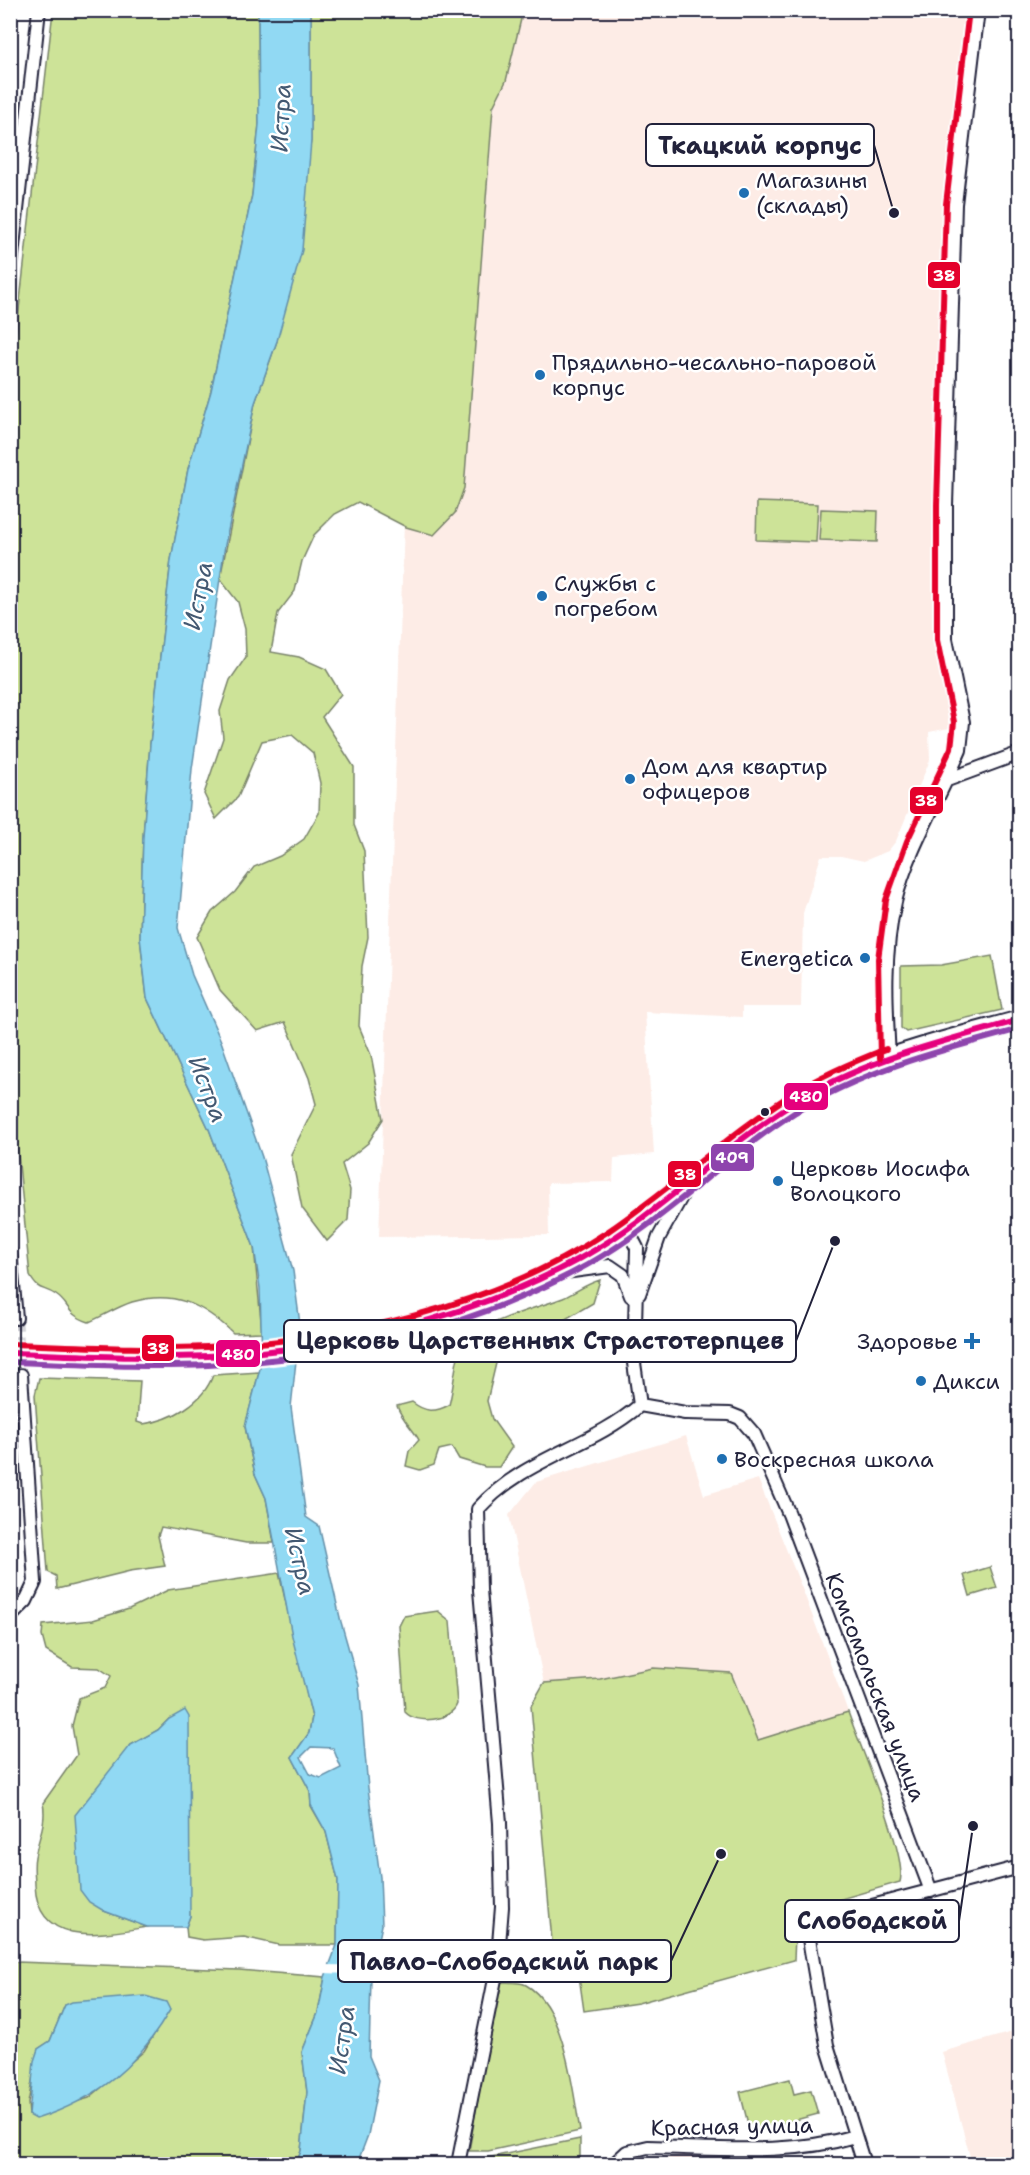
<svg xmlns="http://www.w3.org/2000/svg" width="1030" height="2175" viewBox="0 0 1030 2175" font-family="'Shantell Sans',sans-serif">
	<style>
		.built { fill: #fdece6 }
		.green { fill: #cde398; stroke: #78826a; stroke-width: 1.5; fill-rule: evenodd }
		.water { fill: #91d9f3; stroke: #6590a9; stroke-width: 1.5; fill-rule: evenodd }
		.pier { fill: #fff }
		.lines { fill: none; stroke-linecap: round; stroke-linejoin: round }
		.street-tunnel { stroke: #d3d3d8; stroke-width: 12; stroke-dasharray: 12 6; stroke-linecap: butt }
		.street-casing { stroke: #22223b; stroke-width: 16 }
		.secondary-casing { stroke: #22223b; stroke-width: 22 }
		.street { stroke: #fff; stroke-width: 12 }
		.secondary { stroke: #fff; stroke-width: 18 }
		.bus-1-casing { stroke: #fff; stroke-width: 10 }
		.bus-2-casing { stroke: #fff; stroke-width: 10 }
		.bus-3-casing { stroke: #fff; stroke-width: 10 }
		.bus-1 { stroke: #e5007d; stroke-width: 6 }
		.bus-2 { stroke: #8e44ad; stroke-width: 6 }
		.bus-3 { stroke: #e4002b; stroke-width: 6 }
		.poi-dot { fill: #1f6fb2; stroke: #fff; stroke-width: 2 }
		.bus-dot { fill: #22223b; stroke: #fff; stroke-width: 2 }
		.labels { text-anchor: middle; stroke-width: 5; stroke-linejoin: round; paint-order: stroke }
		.poi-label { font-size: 22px; fill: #22223b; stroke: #fff; text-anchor: start }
		.street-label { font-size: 22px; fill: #22223b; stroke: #fff }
		.water-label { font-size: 24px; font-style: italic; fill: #435972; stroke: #fff }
		.leader { fill: none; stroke: #22223b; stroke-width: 2 }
		.callout-dot { fill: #22223b; stroke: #fff; stroke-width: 2 }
		.callout { fill: #fff; stroke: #22223b; stroke-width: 2 }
		.callout-label { font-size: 24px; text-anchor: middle; font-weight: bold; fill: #22223b }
		.line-badge { stroke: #fff; stroke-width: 2 }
		.badge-label { font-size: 16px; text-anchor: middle; font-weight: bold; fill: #fff }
	</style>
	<rect width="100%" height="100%" fill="#fff"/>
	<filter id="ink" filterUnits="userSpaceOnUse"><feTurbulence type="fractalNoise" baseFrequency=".0167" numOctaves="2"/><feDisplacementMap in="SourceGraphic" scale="12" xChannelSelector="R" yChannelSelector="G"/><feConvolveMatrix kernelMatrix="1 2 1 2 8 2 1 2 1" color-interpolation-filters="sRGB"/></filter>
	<g filter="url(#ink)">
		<!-- built -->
		<path class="built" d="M458 11H966L944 199 941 471 936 472V637L949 728 929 732 930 760 896 841 888 851 864 861 841 856H821L803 913 801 1007H742V1017L645 1012 654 1154 614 1158 613 1182 548 1183 549 1235 379 1237 414 237Z
			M686 1436 704 1495 758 1479 805 1596 848 1712 758 1740 730 1673 653 1668 600 1679 544 1683 509 1515 536 1482Z
			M1019 2030V2164H972L942 2052Z
			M695 2152 758 2155 759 2164H643Z"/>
		<!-- green -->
		<path class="green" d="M53 11H258L259 124 252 195 211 391 188 469 171 560 150 744 143 837 140 937 147 998 209 1129 254 1247 262 1332 233 1333C203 1304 173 1290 132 1302 117 1307 103 1316 89 1322 65 1314 71 1305 56 1295 42 1286 39 1292 30 1276L10 1073V388Z
			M311 11H523L506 81 493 107 464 488 455 513 434 535 406 527 358 502 335 514 314 535 302 561 295 591 278 613 271 652 299 657 326 669 341 694 322 717 354 767V825L364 851 368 937 362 966 359 1026 371 1055 383 1119 368 1143 342 1164 350 1190 348 1220 327 1241 302 1208 291 1154 316 1104 309 1078 285 1022 257 1031 220 990 197 937 212 912 235 892 254 867 280 856 304 839 319 813 320 783 313 753 292 735 262 741 238 797 216 819 204 794 223 738 220 711 230 680 246 657 245 629 238 602 220 579 255 403 277 341 311 141Z
			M757 502 818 504 816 542 756 540Z
			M821 509 878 511 877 542 819 540Z
			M992 956 1002 1010 906 1032 901 1028V966L941 965Z
			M600 1280 593 1303 497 1359 487 1401 492 1419 512 1447 499 1467H485L459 1459 452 1447 439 1450 434 1465 420 1470 406 1466 409 1451 419 1440C412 1427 402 1420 397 1406L412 1402C425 1412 434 1413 449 1405 454 1387 454 1368 460 1350 469 1324 538 1308 563 1298 576 1292 586 1284 600 1280Z
			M259 1372 245 1427 255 1474 266 1498 274 1543H246L161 1527 158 1536 165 1566 130 1571 57 1589 56 1576 48 1572 35 1395 39 1378 140 1381 137 1422 143 1424C172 1420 203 1403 213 1375Z
			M990 1567 997 1588 970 1596 964 1575Z
			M279 1573 312 1717 309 1733 292 1757 310 1791 311 1806 326 1832 338 1880 337 1945H279L244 1937 203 1940 187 1937 186 1927 190 1916 169 1719 158 1730 129 1746 104 1911 147 1927C103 1934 38 1949 35 1885 35 1876 33 1866 35 1857 38 1838 47 1823 43 1803L77 1755 72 1726 79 1698 105 1688 111 1676 99 1668 72 1667 46 1651 42 1636 43 1625 93 1620 129 1609 168 1590Z
			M438 1611 450 1621 457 1704C451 1721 417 1725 405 1712L399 1626 404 1616Z
			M653 1668 731 1673 758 1740 848 1712C859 1744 908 1855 900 1882L796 1912 794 1960 638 2003 584 2011 578 1969 552 1941 531 1706 544 1683 600 1679Z
			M17 1962 239 1970 325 1977 318 2013 302 2052 307 2092 301 2151 296 2164H11L10 1963ZM65 2005 169 2010 144 2051 89 2098 29 2115 28 2103 38 2049 50 2041Z
			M498 1982C506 1983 519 1981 526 1985 565 2007 573 2091 580 2131L488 2151H469Z
			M790 2079 794 2094 811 2090 818 2114 750 2132 740 2092Z
			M580 2139V2164H466L467 2162Z"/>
		<!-- water -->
		<path class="water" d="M258 11H311V141L302 250 277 341 255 403 225 545 192 769 178 928 192 975 221 1041 262 1157 293 1271 300 1324 291 1407 306 1517 319 1526 341 1622 359 1685 368 1788 380 1877 382 1925 371 1978 369 2056 379 2080 368 2135 357 2164H296L301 2151 307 2092 302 2052 318 2013 325 1977 337 1945 338 1880 326 1832 311 1805 310 1791 292 1757 309 1733 312 1717 292 1636 266 1498 255 1474 245 1426 262 1361 260 1288 254 1247 209 1129 147 998 140 937 143 837 150 744 171 560 188 469 211 391 252 195 259 124ZM311 1747 333 1748 341 1768 321 1778 310 1774 301 1757Z
			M185 1710 189 1717 190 1916 186 1927H147L104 1911 89 1902 80 1890 75 1815 129 1746 158 1730 169 1719Z
			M145 1996 166 2002 170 2010C137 2067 98 2099 36 2119L29 2115 34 2061 38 2049 50 2041 65 2005 72 2002Z"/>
		<!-- pier -->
		<path class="pier" d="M302 1332 299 1363 257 1368 259 1338Z
			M326 1965 377 1966 375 1975 323 1973Z"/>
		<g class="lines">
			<!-- street-tunnel -->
			<path class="street-tunnel" d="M16 1318 21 1375"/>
			<!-- street casing -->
			<g class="street-casing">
				<path id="street" d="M10 274 39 10
					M947 780 1020 753
					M889 1057C886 1005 883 953 895 902 906 853 940 797 960 750L963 722 946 639V505L955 204 978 10
					M627 1229 637 1248 634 1363 640 1405
					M10 1252 16 1318
					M565 1272 610 1266 623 1275 631 1296
					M639 1294 659 1237 685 1190
					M640 1405 685 1413 730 1414 740 1418 754 1434 789 1514 931 1891
					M10 1617 26 1601 35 1582 21 1375
					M458 2164 497 1969 502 1907 500 1823 480 1590 478 1509C526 1456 589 1449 640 1405
					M614 2164 627 2152 648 2147C717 2148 788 2156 855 2136
					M864 2164 827 2045 808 1933 819 1920 1020 1867"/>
			</g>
			<!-- secondary casing -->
			<g class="secondary-casing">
				<path id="secondary" d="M10 1353C76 1355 142 1359 208 1356 335 1351 469 1318 581 1258 657 1216 717 1152 789 1106 859 1060 940 1042 1020 1020"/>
			</g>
			<!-- street -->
			<use href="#street" class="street"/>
			<!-- secondary -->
			<use href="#secondary" class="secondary"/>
			<!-- bus-1 casing -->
			<g class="bus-1-casing">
				<path id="bus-1" d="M10 1353C76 1355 142 1359 208 1356 336 1350 468 1320 581 1258 657 1216 717 1152 789 1106 859 1061 940 1042 1020 1020"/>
			</g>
			<!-- bus-2 casing -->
			<g class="bus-2-casing">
				<path id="bus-2" d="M10 1362C76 1364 142 1368 208 1365 337 1359 472 1329 587 1265 662 1223 722 1159 794 1113 863 1070 942 1050 1020 1029"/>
			</g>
			<!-- bus-3 casing -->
			<g class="bus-3-casing">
				<path id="bus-3" d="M880 1058 878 959 886 900 907 841 951 748 954 722 937 640V505L946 204 969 10
					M10 1344C76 1346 141 1350 207 1347 343 1340 492 1308 607 1232 672 1188 729 1134 795 1092 824 1074 855 1061 886 1049"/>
			</g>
			<!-- bus-1 -->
			<use href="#bus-1" class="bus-1"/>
			<!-- bus-2 -->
			<use href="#bus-2" class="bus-2"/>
			<!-- bus-3 -->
			<use href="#bus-3" class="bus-3"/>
		</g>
	</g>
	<!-- markers -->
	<g class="poi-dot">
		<circle cx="744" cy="193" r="6"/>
		<circle cx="540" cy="375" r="6"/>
		<circle cx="542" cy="596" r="6"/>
		<circle cx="630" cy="779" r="6"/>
		<circle cx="865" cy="958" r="6"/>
		<circle cx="778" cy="1181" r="6"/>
		<path d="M969 1332h6v6h6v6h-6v6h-6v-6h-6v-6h6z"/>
		<circle cx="921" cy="1381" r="6"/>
		<circle cx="722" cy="1459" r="6"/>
	</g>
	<circle class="bus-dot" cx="765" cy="1112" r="5"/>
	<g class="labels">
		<!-- poi labels -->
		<g class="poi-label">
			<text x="756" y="188">Магазины<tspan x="756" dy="25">(склады)</tspan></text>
			<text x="552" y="370">Прядильно-чесально-паровой<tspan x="552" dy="25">корпус</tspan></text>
			<text x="554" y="591">Службы с<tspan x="554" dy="25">погребом</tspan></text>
			<text x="642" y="774">Дом для квартир<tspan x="642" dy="25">офицеров</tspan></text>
			<text x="853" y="966" text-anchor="end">Energetica</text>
			<text x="790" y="1176">Церковь Иосифа<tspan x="790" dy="25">Волоцкого</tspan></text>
			<text x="958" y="1349" text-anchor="end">Здоровье</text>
			<text x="933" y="1389">Дикси</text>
			<text x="734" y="1467">Воскресная школа</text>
		</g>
		<!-- street labels -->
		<g class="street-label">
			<text transform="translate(876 1687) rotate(69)" y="8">Комсомольская улица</text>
			<text transform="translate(732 2126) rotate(-1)" y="8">Красная улица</text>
		</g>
		<!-- water labels -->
		<g class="water-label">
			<text transform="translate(281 118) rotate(-87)" y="8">Истра</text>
			<text transform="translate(198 596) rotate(-79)" y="8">Истра</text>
			<text transform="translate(208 1089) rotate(69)" y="8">Истра</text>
			<text transform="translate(300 1561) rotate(77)" y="8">Истра</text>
			<text transform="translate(342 2040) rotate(-82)" y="8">Истра</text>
		</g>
	</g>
	<!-- callouts -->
	<path class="leader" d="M894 213L874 145M835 1241L796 1341M973 1826L959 1921M721 1854L671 1961"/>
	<g class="callout-dot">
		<circle cx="894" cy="213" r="6"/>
		<circle cx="835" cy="1241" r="6"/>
		<circle cx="973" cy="1826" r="6"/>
		<circle cx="721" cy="1854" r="6"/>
	</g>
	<g class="callout">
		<rect x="646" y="124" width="228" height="42" rx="6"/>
		<rect x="284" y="1320" width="512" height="42" rx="6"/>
		<rect x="785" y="1900" width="174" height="42" rx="6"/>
		<rect x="338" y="1940" width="333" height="42" rx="6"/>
	</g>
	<g class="callout-label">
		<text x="760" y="154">Ткацкий корпус</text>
		<text x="540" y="1349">Церковь Царственных Страстотерпцев</text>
		<text x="872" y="1929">Слободской</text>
		<text x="504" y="1970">Павло-Слободский парк</text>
	</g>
	<g class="line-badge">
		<rect x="927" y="261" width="34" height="28" rx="6" fill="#e4002b"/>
		<rect x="909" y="786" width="35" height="29" rx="6" fill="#e4002b"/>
		<rect x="783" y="1082" width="46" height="29" rx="6" fill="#e5007d"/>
		<rect x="710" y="1143" width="45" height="29" rx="6" fill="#8e44ad"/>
		<rect x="667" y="1160" width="35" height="28" rx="6" fill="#e4002b"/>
		<rect x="141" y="1334" width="34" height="28" rx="6" fill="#e4002b"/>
		<rect x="215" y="1339" width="46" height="29" rx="6" fill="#e5007d"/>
	</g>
	<g class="badge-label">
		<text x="944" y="281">38</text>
		<text x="926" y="806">38</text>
		<text x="806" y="1102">480</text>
		<text x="732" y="1163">409</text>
		<text x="685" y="1180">38</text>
		<text x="158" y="1354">38</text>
		<text x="238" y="1360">480</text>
	</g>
	<!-- margin -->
	<rect width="1030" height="2175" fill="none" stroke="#fff" stroke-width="36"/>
	<rect x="18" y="18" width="994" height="2139" fill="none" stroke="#22223b" stroke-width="2" filter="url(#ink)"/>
</svg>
